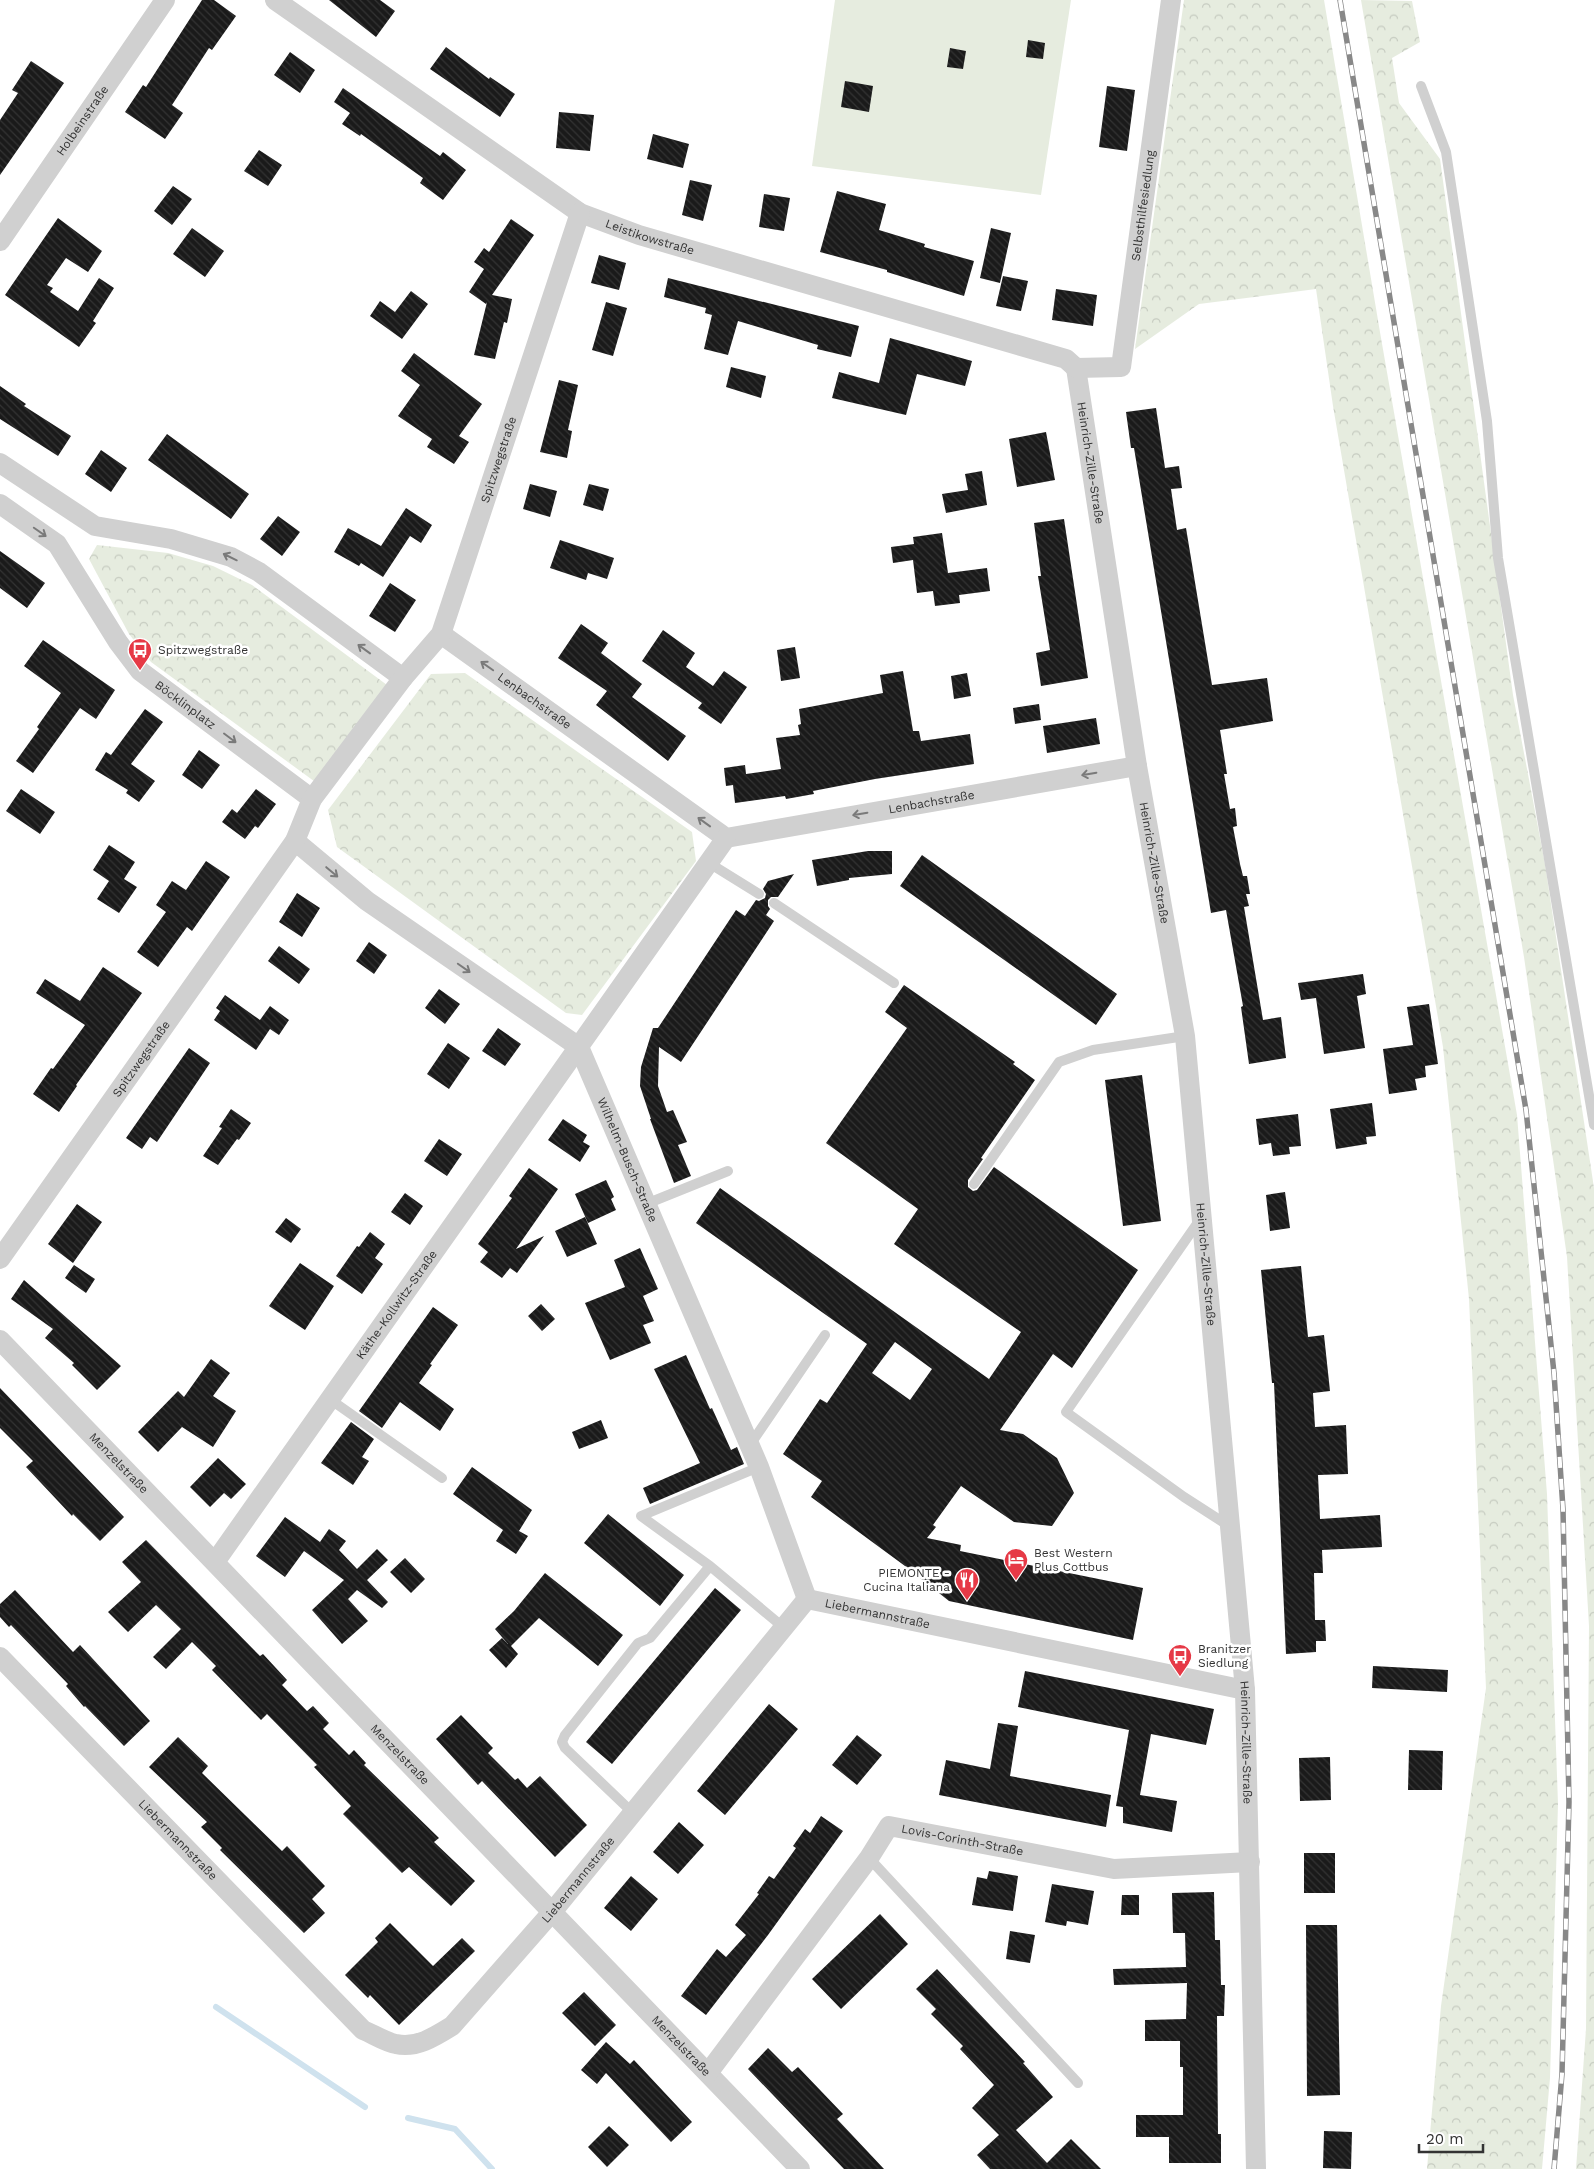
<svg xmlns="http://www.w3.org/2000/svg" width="1594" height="2169" viewBox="0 0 1594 2169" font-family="'Work Sans',sans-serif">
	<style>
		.green { fill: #e6ecdf }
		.forest { fill: url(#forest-crowns) }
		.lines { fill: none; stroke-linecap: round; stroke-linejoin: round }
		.stream { stroke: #cfe2ee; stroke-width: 6 }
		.building { fill: url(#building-back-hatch); fill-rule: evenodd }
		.service { stroke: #d0d0d0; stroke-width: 10 }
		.minor { stroke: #d0d0d0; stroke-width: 20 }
		.rail-casing { stroke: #888; stroke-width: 5.5 }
		.rail { stroke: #fff; stroke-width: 4; stroke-dasharray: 11; stroke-linecap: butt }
		.oneway { stroke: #7a7a7a }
		.labels { text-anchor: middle; stroke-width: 5; stroke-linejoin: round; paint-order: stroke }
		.street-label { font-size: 12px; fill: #333; stroke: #fff }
		.poi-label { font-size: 12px; fill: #333; stroke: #fff; text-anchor: start }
	</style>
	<defs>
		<pattern id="forest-crowns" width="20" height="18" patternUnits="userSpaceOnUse" patternTransform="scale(1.25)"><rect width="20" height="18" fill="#e6ecdf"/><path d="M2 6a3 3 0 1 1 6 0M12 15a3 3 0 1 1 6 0" fill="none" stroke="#c6cbc0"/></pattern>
		<pattern id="building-back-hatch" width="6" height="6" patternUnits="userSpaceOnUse" patternTransform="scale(1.25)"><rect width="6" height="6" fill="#1a1a1a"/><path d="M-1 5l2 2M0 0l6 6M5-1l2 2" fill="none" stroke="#333"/></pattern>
	</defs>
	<rect width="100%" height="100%" fill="#fff"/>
	<!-- green -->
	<path class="green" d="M835 0H1071L1041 195 812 166Z"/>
	<!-- forest -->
	<path class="forest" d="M1184 0H1324L1381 338 1517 1115 1547 1494 1558 1804 1550 2078 1542 2169H1427L1441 2006 1486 1688 1469 1299 1443 1047 1333 406 1316 289 1199 304 1135 349Z
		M1361 0 1412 1 1420 42 1392 58 1399 103 1440 159 1513 695 1545 864 1594 1188V2169H1576L1586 2029 1589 1626 1567 1257 1524 957Z
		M97 545 168 553 213 566 252 585 387 685 318 784 151 662 129 634 89 559Z
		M465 673 692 832 696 861 582 1015 566 1013 337 847 328 810 431 674Z"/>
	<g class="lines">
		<!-- stream -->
		<path class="stream" d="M216 2007 365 2107
			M408 2118 455 2129 492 2169"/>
	</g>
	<!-- building -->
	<path class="building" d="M202 0H214L236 16 212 50 209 48 172 105 183 113 165 139 125 112 143 85 146 87Z
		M329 0H380L395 11 376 37Z
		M1028 40 1045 43 1043 59 1026 57Z
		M446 47 489 79 490 77 515 94 500 117 430 69Z
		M950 48 966 51 963 69 947 67Z
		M290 52 315 70 300 93 274 75Z
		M31 61 64 83 0 175V120L18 93 12 90Z
		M845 81 873 86 869 112 841 107Z
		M1107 86 1135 90 1127 151 1099 147Z
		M343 88 440 156 443 152 466 170 443 200 420 183 423 178 361 134 360 136 342 124 350 113 334 102Z
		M559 112 594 115 590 151 556 148Z
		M653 134 689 144 683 168 647 159Z
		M259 150 282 165 268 186 244 171Z
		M690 180 712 185 703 221 682 215Z
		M173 186 192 199 172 225 154 211Z
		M837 191 886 204 879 230 925 244 924 247 974 261 964 296 887 272V270L820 252Z
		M764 194 790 198 784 231 759 227Z
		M58 218 102 251 88 272 66 258 47 285 53 288 50 292 78 311 99 278 114 288 93 321 96 323 79 347 5 295Z
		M511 219 534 235 492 295 512 299 507 323 504 322 495 359 474 355 487 302 486 304 469 292 484 269 474 262 484 248 489 252Z
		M192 228 224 251 205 277 173 254Z
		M991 228 1011 233 1000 283 980 278Z
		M599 255 626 263 619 290 591 283Z
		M1003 276 1028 281 1021 311 996 306Z
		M668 278 859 326 851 357 817 349 818 345 738 321 728 355 704 349 712 315 705 313 706 308 664 297Z
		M1056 289 1097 295 1093 326 1052 320Z
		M411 291 428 304 402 339 370 316 380 301 395 312Z
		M606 302 627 308 613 356 592 350Z
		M890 338 972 361 965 386 917 374 906 415 832 398 839 372 879 383Z
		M414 353 482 404 459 436 469 442 454 464 427 447 432 439 398 416 420 385 401 371Z
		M731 367 766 376 761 398 726 387Z
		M559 380 578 385 568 430 572 431 567 458 540 452Z
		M0 386 26 404 24 406 71 436 58 456 0 419Z
		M1156 408 1165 468 1179 466 1182 488 1171 489 1177 530 1186 528 1212 685 1267 678 1273 721 1220 730 1227 774H1224L1230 809 1235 808 1237 826 1233 827 1240 864 1243 876H1247L1250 894H1246L1249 906 1244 907 1263 1020 1281 1017 1286 1058 1249 1064 1241 1007 1243 1006 1226 910 1211 913 1134 448H1131L1126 412Z
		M1046 432 1055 480 1017 487 1009 439Z
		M167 434 249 494 231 519 148 460Z
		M101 450 127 468 111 492 85 474Z
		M982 471 987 505 946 513 942 494 968 490 965 474Z
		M530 484 557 491 550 517 523 509Z
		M589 484 609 489 603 511 583 505Z
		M406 508 432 525 421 543 410 536 383 577 361 563 359 566 334 552 348 528 381 546Z
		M278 516 300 532 282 556 260 539Z
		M1064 519 1088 678 1041 686 1036 653 1050 650 1038 576H1041L1034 523Z
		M942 533 948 573 987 568 990 591 959 595 960 603 935 606 933 591 917 593 913 560 893 563 891 547 914 544 913 537Z
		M560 540 614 558 607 579 588 573 586 580 550 568Z
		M0 551 45 583 27 608 0 588Z
		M390 583 416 600 395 632 369 616Z
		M581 624 608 643 601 653 642 684 632 697 686 736 668 761 596 705 607 691 558 658Z
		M663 630 695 653 686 667 713 686 724 671 747 687 721 724 698 708 702 703 642 661Z
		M43 640 115 690 96 719 80 708 33 773 16 761 39 729 37 727 61 693 24 666Z
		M795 647 800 678 781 681 777 650Z
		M903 671 913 731H919L921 741 970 734 974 764 875 779 813 791 814 794 786 799 785 796 735 803 733 785 726 786 724 768 745 765 746 774 781 769 776 738 800 735 798 725 801 724 799 709 883 693 880 675Z
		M967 673 971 696 954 699 951 676Z
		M1039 704 1041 720 1015 724 1013 708Z
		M145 709 163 722 131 764 155 781 139 802 126 793 128 790 95 770 106 752 111 755Z
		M1096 718 1100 744 1047 753 1043 726Z
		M199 750 220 765 202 789 182 775Z
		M21 789 55 812 40 834 6 811Z
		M256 789 276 804 258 828 255 826 245 839 222 822 232 809 237 813Z
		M109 845 135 862 124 879 137 887 119 913 97 899 109 881 93 870Z
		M868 851H892V874L849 878V880L817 886 812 860Z
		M922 855 1117 994 1096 1025 900 886Z
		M206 861 230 877 192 931 187 927 158 967 137 952 166 912 156 905 172 881 186 890Z
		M794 874 778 897H771L768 900V906L770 909 766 915 774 921 681 1062 659 1047 658 1086 667 1112 673 1110 687 1142 678 1145 691 1176 674 1183 650 1119H651L640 1086 641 1067 653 1028H658L736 910 745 916 756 900 759 901 765 898 766 894 763 889 768 881Z
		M297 893 320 908 302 937 279 922Z
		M369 942 387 955 374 974 356 961Z
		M279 946 310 969 299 984 268 961Z
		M103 967 142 993 76 1085 77 1086 59 1112 33 1094 51 1068 53 1069 85 1025 36 993 45 979 80 1001Z
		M1363 974 1366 994 1357 996 1365 1048 1324 1054 1316 998 1301 1000 1298 983Z
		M904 985 1015 1062 1013 1064 1035 1080 981 1158 983 1159 968 1180V1187L973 1191 977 1190 994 1167 1138 1270 1072 1368 1053 1354 1000 1430 1023 1434 1057 1458 1074 1493 1052 1526 1014 1522 961 1486 933 1525 936 1527 927 1538 961 1545 960 1551 1143 1588 1133 1640 949 1601 905 1566 811 1497 822 1481 783 1454 820 1399 827 1403 867 1344 696 1223 720 1188 989 1379 1021 1332 894 1244 918 1209 826 1143 907 1028 885 1012ZM895 1342 932 1369 910 1400 872 1373Z
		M439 989 460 1004 445 1024 425 1008Z
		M225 995 260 1020 270 1006 289 1020 279 1035 270 1029 256 1050 214 1020 220 1011 216 1008Z
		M1429 1004 1438 1064 1425 1066 1426 1077 1415 1079 1417 1090 1389 1094 1383 1049 1413 1045 1407 1007Z
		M498 1028 521 1044 505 1066 482 1051Z
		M448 1043 470 1058 449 1089 427 1074Z
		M189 1048 210 1063 157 1142 150 1137 142 1149 126 1138Z
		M1142 1075 1161 1221 1123 1226 1105 1080Z
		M1372 1103 1376 1136 1366 1137 1367 1144 1336 1149 1330 1109Z
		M231 1109 251 1123 239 1140 237 1139 218 1165 203 1156 222 1128 219 1127Z
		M1298 1114 1301 1146 1289 1147 1290 1154 1273 1156 1271 1143 1259 1145 1256 1119Z
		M563 1119 587 1135 583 1142 590 1146 580 1162 548 1140Z
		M439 1139 462 1154 447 1176 424 1161Z
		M529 1168 558 1189 516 1249 544 1236 517 1273 510 1268 502 1278 480 1262 488 1252 478 1244 512 1198 509 1196Z
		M606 1180 614 1197 611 1199 616 1210 588 1223 575 1194Z
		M1285 1192 1290 1228 1270 1231 1266 1195Z
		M405 1193 423 1206 410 1225 391 1212Z
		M77 1204 102 1222 73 1263 48 1244Z
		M585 1217 597 1244 567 1257 555 1231Z
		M286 1218 301 1229 291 1243 275 1232Z
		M370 1232 385 1244 375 1258 383 1264 362 1294 336 1276 357 1246 359 1247Z
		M640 1248 658 1289 643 1296 654 1321 643 1325 651 1343 610 1360 585 1303 625 1287 614 1260Z
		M300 1263 334 1286 305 1330 269 1306Z
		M74 1265 95 1279 86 1293 65 1278Z
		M1301 1266 1308 1337 1324 1335 1330 1391 1313 1393 1315 1427 1346 1425 1348 1474 1318 1475 1320 1519 1380 1515 1382 1547 1322 1550 1323 1573H1314L1315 1620H1325L1326 1641H1316V1652L1286 1654 1274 1383H1272L1261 1270Z
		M24 1280 121 1366 97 1390 72 1365 74 1363 45 1338 53 1329 11 1299Z
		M541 1304 555 1319 542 1331 528 1316Z
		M433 1307 458 1325 430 1364 432 1365 419 1383 454 1409 440 1431 400 1402 382 1428 359 1411Z
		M686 1355 710 1409 712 1408 731 1450 737 1447 744 1464 650 1504 643 1488 700 1463 654 1369Z
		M211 1359 230 1373 213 1396 236 1411 213 1447 182 1427 158 1452 138 1432 178 1391 184 1397Z
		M0 1388 124 1517 100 1541 73 1514 72 1516 26 1467 33 1461 0 1428Z
		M601 1420 608 1438 579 1449 572 1432Z
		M351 1422 374 1439 362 1457 369 1461 353 1485 321 1463Z
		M218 1458 246 1484 231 1499 224 1493 210 1507 190 1487Z
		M472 1467 532 1510 519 1531 528 1536 516 1554 496 1541 503 1530 453 1494Z
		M608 1514 684 1575 660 1606 584 1543Z
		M285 1517 320 1542 329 1529 346 1541 339 1550 357 1569 377 1549 388 1560 367 1580 388 1602 382 1608 357 1590 348 1599 368 1621 342 1644 312 1610 344 1580 304 1551 285 1577 256 1556Z
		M146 1540 260 1656 263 1654 287 1680 282 1685 307 1711 313 1706 329 1723 323 1729 349 1755 354 1750 366 1763 364 1765 439 1838 434 1842 475 1881 451 1906 409 1867 402 1873 343 1814 351 1806 314 1767 317 1765 267 1714 261 1720 212 1670 216 1666 192 1642 166 1669 153 1657 181 1629 156 1605 128 1632 108 1612 141 1582 122 1562Z
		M405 1558 425 1579 411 1593 390 1572Z
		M545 1573 623 1635 598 1666 539 1618 511 1646 518 1654 506 1668 489 1650 502 1638 508 1644 495 1629 514 1611Z
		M715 1588 741 1610 612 1764 586 1742Z
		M15 1590 73 1652 80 1645 150 1721 124 1746 85 1706 84 1707 66 1686 68 1684 11 1625 9 1627 0 1617V1604Z
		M1373 1666 1448 1670 1447 1692 1372 1688Z
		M1025 1671 1214 1709 1206 1745 1151 1734 1140 1795 1177 1801 1172 1832 1123 1823V1807L1116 1806 1129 1730 1018 1707Z
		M769 1704 798 1729 725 1815 697 1791Z
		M461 1715 493 1748 488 1753 515 1780 518 1778 527 1788 540 1776 587 1825 555 1857 482 1781 478 1785 436 1739Z
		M998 1723 1018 1726 1010 1776 1111 1795 1106 1827 939 1795 946 1760 990 1769Z
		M857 1735 882 1755 857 1785 832 1765Z
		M178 1737 208 1766 202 1773 282 1851 287 1846 325 1886 312 1899 325 1913 304 1933 220 1850 222 1848 201 1827 207 1822 149 1767Z
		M1409 1750 1443 1751 1442 1790H1408Z
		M1330 1757 1331 1800 1300 1801 1299 1758Z
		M821 1816 843 1831 768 1935 706 2015 681 1996 717 1949 726 1957 746 1935 735 1925 759 1894 757 1893 769 1876 774 1879 796 1848 793 1846 805 1829 810 1833Z
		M679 1822 704 1845 678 1874 653 1852Z
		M1304 1853H1335V1893H1304Z
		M989 1871 1018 1876 1013 1911 972 1905 977 1877 987 1879Z
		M631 1876 658 1899 631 1931 604 1908Z
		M1052 1884 1094 1891 1088 1925 1067 1921 1066 1926 1045 1922Z
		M1214 1892 1215 1940H1220L1221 1985H1225L1224 2016H1217L1218 2134H1221V2163H1169V2137H1136V2115H1183V2067H1180V2041H1145V2020L1186 2019 1187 1983 1114 1985 1113 1969 1186 1967 1185 1933H1173L1172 1893Z
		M1122 1895H1139V1915H1121Z
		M880 1914 908 1944 841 2009 812 1979Z
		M390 1923 433 1966 462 1938 475 1951 399 2025 370 1995 368 1998 345 1975 378 1942 375 1938Z
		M1306 1925H1337L1340 2095 1307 2096Z
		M1010 1931 1035 1935 1030 1963 1006 1959Z
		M937 1969 1025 2062 1023 2063 1053 2097 1016 2130 1047 2163 1071 2139 1101 2169H990L977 2155 999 2135 972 2108 994 2085 960 2049 963 2046 931 2014 936 2009 916 1989Z
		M584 1992 616 2025 595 2046 562 2013Z
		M606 2042 630 2064 634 2060 692 2122 671 2142 606 2073 597 2084 581 2070Z
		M768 2048 792 2072 798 2067 843 2114 837 2119 884 2169H844L821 2145 748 2069Z
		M609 2126 629 2145 607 2167 588 2147Z
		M1324 2131 1352 2132 1351 2169 1323 2168Z"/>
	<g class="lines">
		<!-- service -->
		<path class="service" d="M1421 86 1446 152 1487 421 1498 558 1594 1125
			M709 863 759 894
			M774 903 894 983
			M974 1184 1059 1062 1093 1050 1185 1036
			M646 1204 728 1171
			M1201 1218 1066 1412 1184 1497 1229 1526
			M331 1400 442 1478
			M750 1445 825 1335
			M710 1566 641 1516 759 1467
			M633 1813 565 1748 562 1742 565 1735 638 1643 650 1638 710 1566 783 1627
			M869 1858 1078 2083"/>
		<!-- minor -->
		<g class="minor">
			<path id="s1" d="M275 0 580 213 639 235 1066 359 1076 368"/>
			<path id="s2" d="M0 241 165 0"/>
			<path id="s3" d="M1076 368 1137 766 1185 1036 1245 1690 1256 2169"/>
			<path id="s4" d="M1076 368 1121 367 1171 0"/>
			<path d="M0 463 95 526 171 539 231 557 259 572 403 678"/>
			<path id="s5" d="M0 504 57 544 118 642 140 671 312 799"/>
			<path id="s6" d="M441 634 726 838 1137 766"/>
			<path id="s7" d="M295 841 367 901 579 1047 759 1467 807 1599"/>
			<path id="s8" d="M0 1259 295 841 312 799 403 678 441 634 580 213"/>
			<path id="s9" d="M0 1340 800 2169"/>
			<path id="s10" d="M215 1562 726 838"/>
			<path id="s11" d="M807 1599 1245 1690"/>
			<path id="s12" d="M0 1657 363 2030C373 2034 385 2042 396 2044 416 2049 436 2036 452 2026L553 1911 807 1599"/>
			<path id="s13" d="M708 2073 869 1858 889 1826 1114 1869 1250 1862"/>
		</g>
		<!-- rail casing -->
		<g class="rail-casing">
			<path id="rail" d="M1340 0 1526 1110 1554 1373 1563 1509 1569 1802 1562 2074 1554 2169"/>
		</g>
		<!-- rail -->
		<use href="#rail" class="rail"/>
	</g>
	<!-- one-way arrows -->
	<defs><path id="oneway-shaft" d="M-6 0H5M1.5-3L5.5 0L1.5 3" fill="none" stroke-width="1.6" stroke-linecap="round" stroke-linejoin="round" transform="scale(1.25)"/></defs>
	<g class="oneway">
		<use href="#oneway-shaft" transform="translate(40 532) rotate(35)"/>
		<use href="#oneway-shaft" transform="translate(230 557) rotate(-154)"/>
		<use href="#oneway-shaft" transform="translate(364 649) rotate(-144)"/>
		<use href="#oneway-shaft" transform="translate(487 666) rotate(-145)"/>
		<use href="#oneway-shaft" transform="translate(230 738) rotate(37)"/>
		<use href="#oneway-shaft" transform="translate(1089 774) rotate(170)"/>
		<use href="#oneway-shaft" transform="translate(860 814) rotate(170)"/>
		<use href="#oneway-shaft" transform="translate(704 822) rotate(-144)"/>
		<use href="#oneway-shaft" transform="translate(332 872) rotate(40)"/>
		<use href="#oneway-shaft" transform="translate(464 968) rotate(35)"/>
	</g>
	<!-- icons -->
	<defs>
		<g id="bus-pin" transform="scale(1.25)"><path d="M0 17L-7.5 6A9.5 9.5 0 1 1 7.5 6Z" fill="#e63946" stroke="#fff"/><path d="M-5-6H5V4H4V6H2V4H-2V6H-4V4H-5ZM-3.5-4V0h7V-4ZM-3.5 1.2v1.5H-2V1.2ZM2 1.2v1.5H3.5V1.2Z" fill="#fff"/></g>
		<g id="hotel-pin" transform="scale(1.25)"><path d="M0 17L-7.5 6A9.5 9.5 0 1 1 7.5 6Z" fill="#e63946" stroke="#fff"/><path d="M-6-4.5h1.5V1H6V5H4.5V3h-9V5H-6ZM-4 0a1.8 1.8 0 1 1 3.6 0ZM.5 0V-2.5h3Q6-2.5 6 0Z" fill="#fff"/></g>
		<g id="restaurant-pin" transform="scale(1.25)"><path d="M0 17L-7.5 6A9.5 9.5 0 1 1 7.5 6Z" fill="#e63946" stroke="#fff"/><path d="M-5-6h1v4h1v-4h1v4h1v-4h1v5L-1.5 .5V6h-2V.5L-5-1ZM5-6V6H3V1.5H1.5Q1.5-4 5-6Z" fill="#fff"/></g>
	</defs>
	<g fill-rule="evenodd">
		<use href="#bus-pin" x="140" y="650"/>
		<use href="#hotel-pin" x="1016" y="1560"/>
		<use href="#restaurant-pin" x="967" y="1580"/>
		<use href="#bus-pin" x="1180" y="1656"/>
	</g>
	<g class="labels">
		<!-- street labels -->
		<g class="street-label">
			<text dy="4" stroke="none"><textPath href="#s2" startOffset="146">Holbeinstraße</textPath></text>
			<text dy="4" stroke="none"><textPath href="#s4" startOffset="208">Selbsthilfesiedlung</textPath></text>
			<text dy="4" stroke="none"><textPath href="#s1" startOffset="446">Leistikowstraße</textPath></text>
			<text dy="4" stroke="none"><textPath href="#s8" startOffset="950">Spitzwegstraße</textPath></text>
			<text dy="4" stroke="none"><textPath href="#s3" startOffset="96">Heinrich-Zille-Straße</textPath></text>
			<text dy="4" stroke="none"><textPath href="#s6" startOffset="115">Lenbachstraße</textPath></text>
			<text dy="4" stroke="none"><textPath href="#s5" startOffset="278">Böcklinplatz</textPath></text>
			<text dy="4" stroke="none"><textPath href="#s6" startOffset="559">Lenbachstraße</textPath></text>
			<text dy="4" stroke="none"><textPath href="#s3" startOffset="501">Heinrich-Zille-Straße</textPath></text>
			<text dy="4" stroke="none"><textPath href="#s8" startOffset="245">Spitzwegstraße</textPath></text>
			<text dy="4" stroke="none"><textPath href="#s7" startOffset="474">Wilhelm-Busch-Straße</textPath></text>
			<text dy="4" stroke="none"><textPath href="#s3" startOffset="906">Heinrich-Zille-Straße</textPath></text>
			<text dy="4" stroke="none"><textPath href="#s10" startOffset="315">Käthe-Kollwitz-Straße</textPath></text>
			<text dy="4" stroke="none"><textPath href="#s9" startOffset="171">Menzelstraße</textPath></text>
			<text dy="4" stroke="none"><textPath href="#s11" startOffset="72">Liebermannstraße</textPath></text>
			<text dy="4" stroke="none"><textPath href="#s3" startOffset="1386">Heinrich-Zille-Straße</textPath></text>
			<text dy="4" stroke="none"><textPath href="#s9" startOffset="576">Menzelstraße</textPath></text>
			<text dy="4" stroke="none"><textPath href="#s12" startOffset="255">Liebermannstraße</textPath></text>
			<text dy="4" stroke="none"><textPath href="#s13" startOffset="381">Lovis-Corinth-Straße</textPath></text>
			<text dy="4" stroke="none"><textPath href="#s12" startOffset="810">Liebermannstraße</textPath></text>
			<text dy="4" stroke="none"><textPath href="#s9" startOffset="981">Menzelstraße</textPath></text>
		</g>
		<!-- poi labels -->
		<g class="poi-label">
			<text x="158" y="654">Spitzwegstraße</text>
			<text x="1034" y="1557">Best Western<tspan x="1034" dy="14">Plus Cottbus</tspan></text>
			<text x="950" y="1577" text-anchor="end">PIEMONTE -<tspan x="950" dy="14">Cucina Italiana</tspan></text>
			<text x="1198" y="1653">Branitzer<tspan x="1198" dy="14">Siedlung</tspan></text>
		</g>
	</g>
	<!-- scale -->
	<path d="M1419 2144v8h64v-8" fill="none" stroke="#333333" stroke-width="2.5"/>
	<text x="1426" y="2144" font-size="15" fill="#333333" stroke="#ffffff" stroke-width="4" paint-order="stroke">20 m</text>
</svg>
